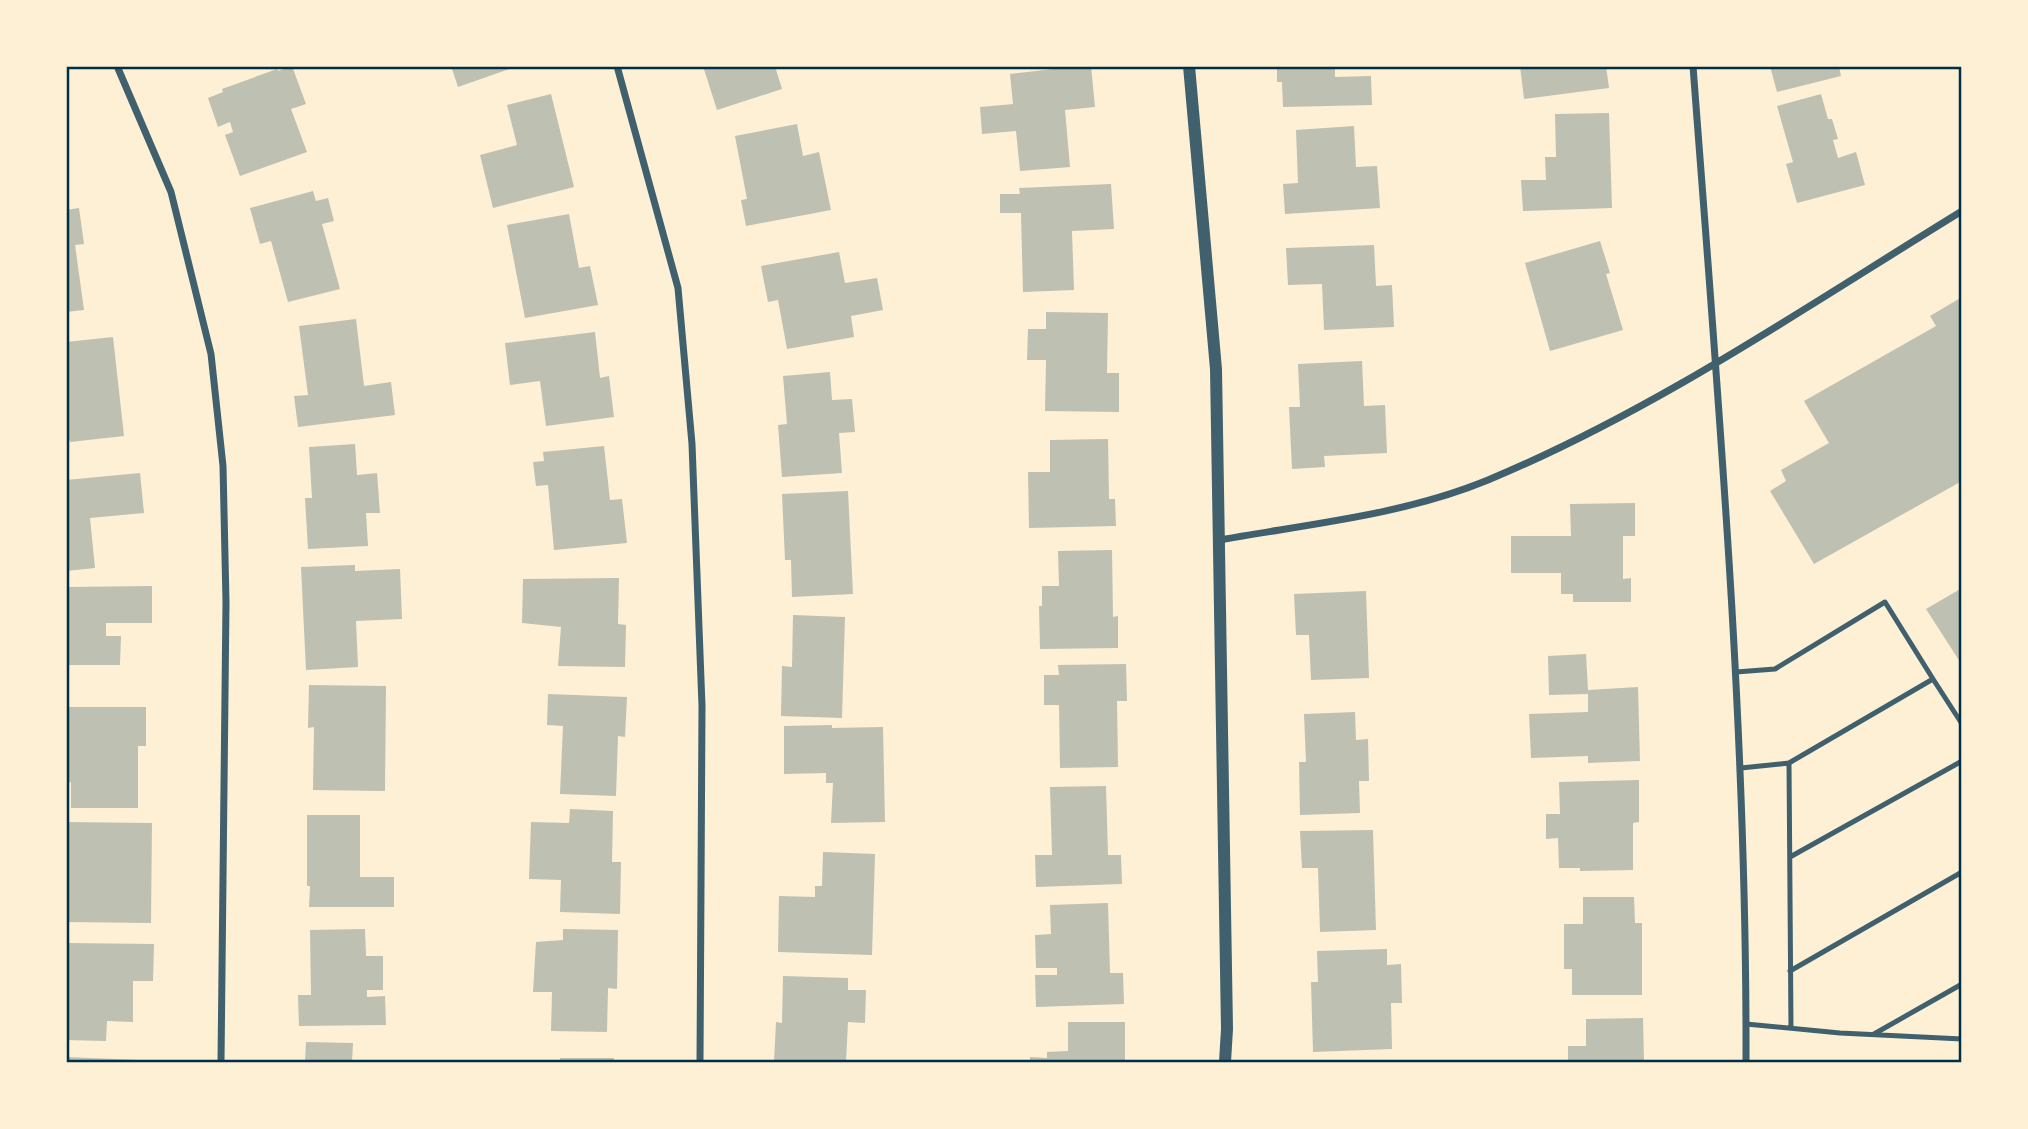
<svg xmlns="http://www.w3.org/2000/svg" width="2028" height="1129" viewBox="0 0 2028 1129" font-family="Manrope,sans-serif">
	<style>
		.building { fill: #bec0b2 }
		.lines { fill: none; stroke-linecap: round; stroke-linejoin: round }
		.service { stroke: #3f606c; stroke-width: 5 }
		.minor { stroke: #3f606c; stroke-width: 7 }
		.tertiary { stroke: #3f606c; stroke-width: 12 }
		.neatline { fill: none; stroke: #003049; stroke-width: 2.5 }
	</style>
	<rect width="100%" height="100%" fill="#fdf0d5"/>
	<!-- building -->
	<path class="building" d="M292 66 306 104 291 109 307 152 240 176 225 135 233 132 230 122 218 127 208 98 223 92 222 89 277 69 278 71Z
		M451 66H515V67L458 87Z
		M703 66H775L782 89 717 110Z
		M1053 66H1091L1095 107 1065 110 1070 167 1020 171 1016 131 982 134 980 107 1013 104 1010 74 1053 69Z
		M1277 66H1335V77L1371 76 1372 105 1283 107 1282 82H1277Z
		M1520 66H1606L1609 88 1524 99Z
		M1770 66H1839L1841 76 1777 92Z
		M551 94 574 187 493 208 480 155 517 145 507 105Z
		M1821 94 1828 119H1832L1838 139 1833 140 1838 158 1856 152 1865 185 1797 203 1786 164 1793 162 1777 106Z
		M1609 113 1612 208 1523 211 1521 180H1546L1545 157H1556L1555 114Z
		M797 124 803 156 819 152 831 210 746 226 741 200 747 199 735 136Z
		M1354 126 1356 167 1377 166 1380 208 1285 214 1283 184 1298 183 1296 130Z
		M1111 184 1114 229 1072 231 1074 290 1023 292 1021 213H1000V194H1020L1019 188Z
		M313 191 316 201 328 198 334 221 322 224 340 289 288 302 271 241 260 244 250 208Z
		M79 208 84 244 75 245 84 310 66 312V210Z
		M569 214 579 268 590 266 598 305 525 318 507 225Z
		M1600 241 1610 273 1606 274 1623 330 1550 351 1525 263Z
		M1374 245 1376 286 1392 285 1394 327 1324 330 1322 284 1288 285 1286 248Z
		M839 252 845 283 877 278 883 310 851 316 854 337 787 349 778 300 768 302 761 266Z
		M1962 297V481L1814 564 1770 491 1786 481 1781 470 1829 443 1804 401 1936 326 1930 316Z
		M1046 312 1108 313 1107 373H1119V412L1045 411 1046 360H1027L1028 329H1046Z
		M356 319 364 386 391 382 395 415 298 427 294 396 308 395 299 326Z
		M595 332 600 378 609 376 614 417 546 426 540 381 510 385 505 343Z
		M113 337 124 436 70 442 66 430V342Z
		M1362 361 1364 406 1385 405 1387 453 1324 456 1325 467 1292 469 1289 407H1300L1298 364Z
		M830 372 832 400 852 399 855 432 839 433 842 473 782 477 778 425 787 424 783 376Z
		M1108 439 1109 499H1115L1116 526 1029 528 1028 472H1050V440Z
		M355 444 357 475 377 473 380 513H366L368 546 308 549 305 498H312L309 447Z
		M604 446 610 500 622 499 627 543 554 550 548 485 536 486 533 462 544 461 543 452Z
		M140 473 144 513 90 518 95 568 66 571V480Z
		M848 491 853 594 792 597 791 560H785L782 494Z
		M1635 503V536H1623V579L1631 578V602H1573V594H1561V573H1511V536H1571L1570 504Z
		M1112 550 1113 617 1118 616V648L1040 649 1039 606H1042V586H1059L1058 551Z
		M355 565V571L400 569 402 619 356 621 358 667 306 670 301 567Z
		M619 578 618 624 626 625 625 667 558 666 561 627 522 623 523 579Z
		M152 586V623H106V636H121L120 665H66V587Z
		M1962 588V665L1926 609Z
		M1366 591 1369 678 1311 680 1309 635H1296L1294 594Z
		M793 615 845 617 842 718 781 716 782 666 792 667Z
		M1586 654 1588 690 1638 687 1640 761 1588 763V756L1531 758 1529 714 1588 712V694L1549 695 1548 656Z
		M1126 664 1127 701H1117L1118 767 1060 768 1059 705H1044V675H1059L1058 665Z
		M309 685 386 686 385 791 313 790 314 727 308 728Z
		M548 694 627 697 625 737 618 736 616 796 560 794 563 726 547 725Z
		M66 707H146V746H138V808H71V782L66 783Z
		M1355 712 1356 740 1368 739 1369 781H1359L1360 813 1300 815 1299 762H1306L1304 714Z
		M832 725V728L883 727 885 822 831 823 833 783H826V773L784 774V726Z
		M1639 780V822L1633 823V870L1580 871V868H1559L1558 838 1546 839V814H1560L1559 782Z
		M1106 786 1108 855H1121L1122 884 1036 887 1035 855H1052L1050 787Z
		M570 809 613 811 612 862H621L620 914 560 912 561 880 529 879 531 822 569 823Z
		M307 815H360V877H394V907H309L310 886H307Z
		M66 822 152 823 151 923 66 922Z
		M1373 830 1376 930 1320 932 1318 868H1302L1300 831Z
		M823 852 875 854 872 955 778 952 779 896 815 897V886H822Z
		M1583 897H1634L1635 923H1642V995H1572V969H1564V924H1583Z
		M1108 903 1110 973H1123L1124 1004 1036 1007 1035 975H1057V968H1036L1035 935 1051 934 1050 905Z
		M365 929 366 956H383V990H367V997L385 996 386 1025 299 1026 298 995H311L310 930Z
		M563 929 618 930 617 989 608 988 607 1032 551 1031 552 992H533L536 942 563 940Z
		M66 943 154 944 153 981H133V1022L107 1021 106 1041 66 1040Z
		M1387 949V965L1401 964 1402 1003H1391L1392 1049 1313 1052 1311 982H1318L1317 951Z
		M783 976 848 978V990H866L865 1023 848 1022 846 1062H774L776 1022 782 1023Z
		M1643 1018 1644 1062H1568V1046H1586V1019Z
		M1068 1022H1125V1062H1030V1057L1047 1058V1052L1068 1051Z
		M306 1042 353 1043 352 1062H305Z
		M66 1057 140 1060V1062H66Z
		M560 1058H614V1062H560Z"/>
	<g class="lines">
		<!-- service -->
		<path class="service" d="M1736 672 1775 669 1885 602 1933 679
			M1789 763 1933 679 1962 724
			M1741 768 1789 763 1791 1028
			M1790 857 1962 761
			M1790 971 1962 872
			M1746 1024 1840 1033 1962 1039
			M1874 1034 1962 984"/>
		<!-- minor -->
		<path class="minor" d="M117 66 171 192 211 354 223 466 226 602 221 1062
			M617 66 678 288 692 444 702 706 700 1062
			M1693 66C1718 398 1747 730 1746 1062
			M1219 540C1309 524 1403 515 1488 480 1656 410 1807 306 1962 211"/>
		<!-- tertiary -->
		<path class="tertiary" d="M1189 66 1216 369 1227 1029 1225 1062"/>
	</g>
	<!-- border -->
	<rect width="2028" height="1129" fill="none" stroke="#fdf0d5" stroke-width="136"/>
	<rect x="68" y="68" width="1892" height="993" class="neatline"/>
</svg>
